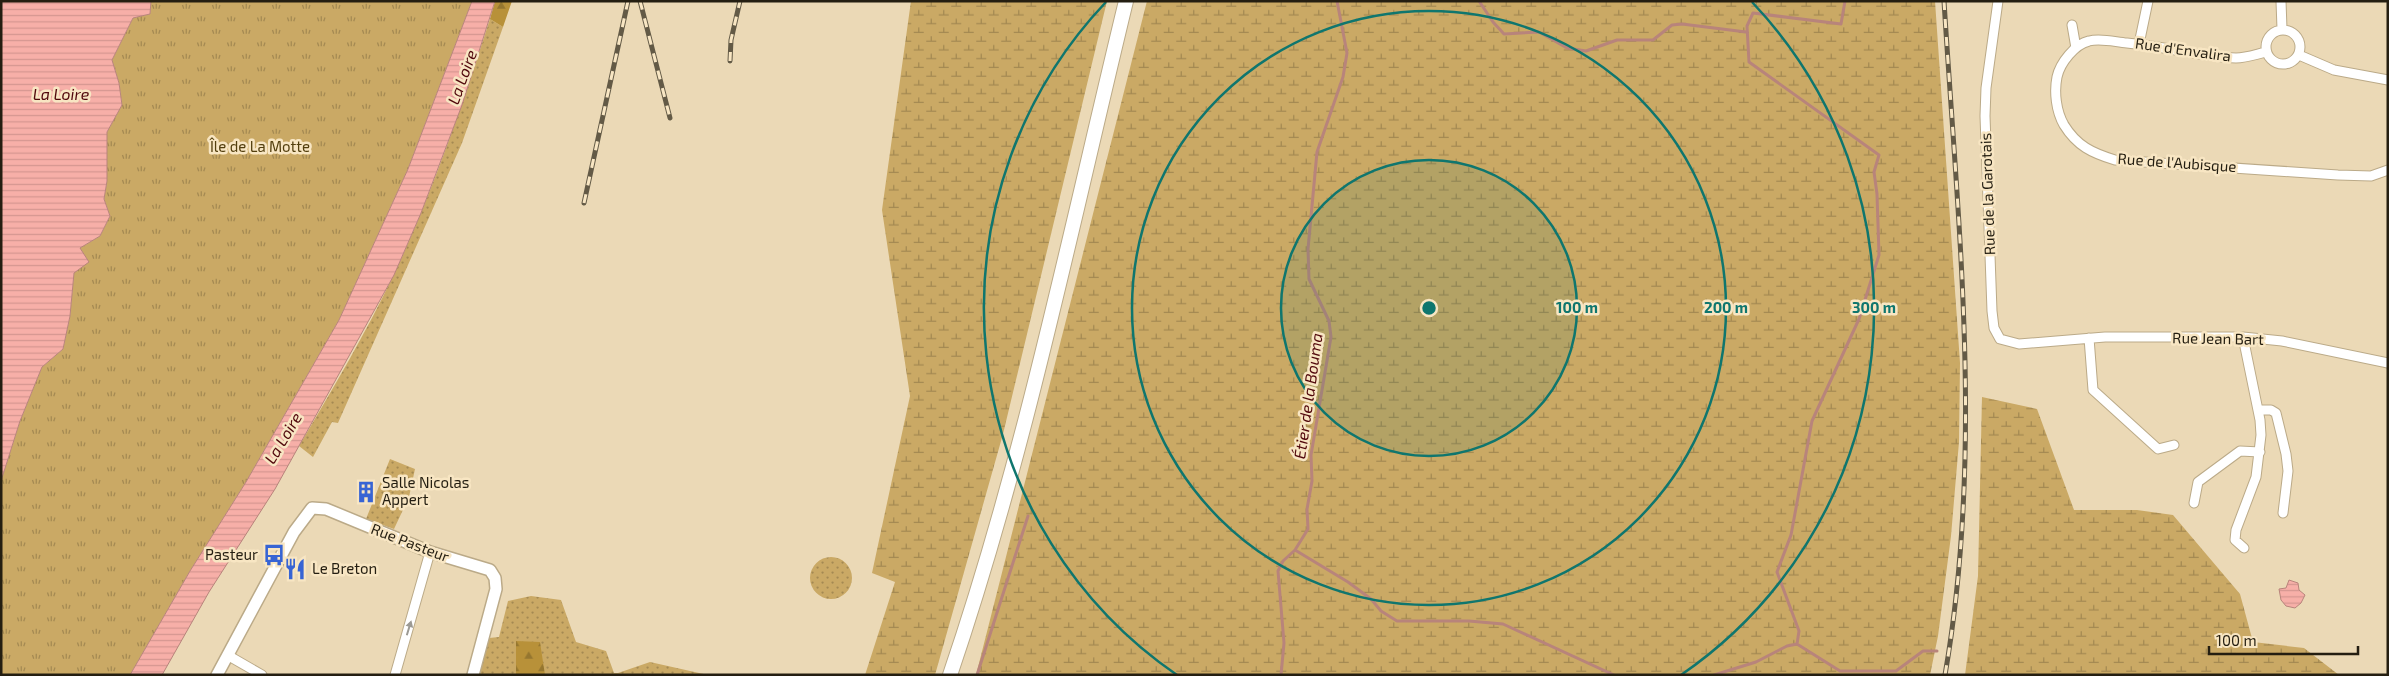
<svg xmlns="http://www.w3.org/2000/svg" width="2389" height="676" viewBox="0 0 2389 676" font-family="'Exo 2',sans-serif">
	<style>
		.grass { fill: url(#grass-dots) }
		.forest { fill: url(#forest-firs) }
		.wetland { fill: url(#wetland-marsh) }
		.park { fill: url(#park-tufts) }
		.water { fill: url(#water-rules); stroke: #b8847b }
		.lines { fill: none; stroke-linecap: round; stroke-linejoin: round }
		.stream { stroke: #b8847b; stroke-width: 3 }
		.minor-casing { stroke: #ba8; stroke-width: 11 }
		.tertiary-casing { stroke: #ba8; stroke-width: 14 }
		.secondary-casing { stroke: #ba8; stroke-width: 16 }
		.minor { stroke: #fff; stroke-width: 9 }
		.tertiary { stroke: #fff; stroke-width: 11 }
		.secondary { stroke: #fff; stroke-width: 14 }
		.rail-casing { stroke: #635a46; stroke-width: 5 }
		.rail { stroke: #f8e6c3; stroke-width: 3; stroke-dasharray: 9; stroke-linecap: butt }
		.oneway { fill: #9c9a94 }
		.ring { fill: none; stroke: #0f766e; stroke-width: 2.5 }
		.labels { text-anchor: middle; stroke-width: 5; stroke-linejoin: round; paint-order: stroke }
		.street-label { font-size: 15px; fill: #241e11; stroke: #f8e6c3 }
		.park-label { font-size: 15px; fill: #533f0e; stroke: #f8e6c3 }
		.poi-label { font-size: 15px; fill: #241e11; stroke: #f8e6c3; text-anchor: start }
		.water-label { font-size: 16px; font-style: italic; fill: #51080c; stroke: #f8e6c3 }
		.centre { fill: #0f766e; stroke: #f8e6c3; stroke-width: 2.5 }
		.ring-label { font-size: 15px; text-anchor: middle; font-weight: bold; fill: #0f766e; stroke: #f8e6c3; stroke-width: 5; stroke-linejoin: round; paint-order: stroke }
	</style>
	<defs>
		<pattern id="grass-dots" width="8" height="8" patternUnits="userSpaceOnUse" patternTransform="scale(1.25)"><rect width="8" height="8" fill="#caa965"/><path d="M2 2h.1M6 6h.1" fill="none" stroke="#a48952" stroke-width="1.8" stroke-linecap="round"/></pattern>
		<pattern id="forest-firs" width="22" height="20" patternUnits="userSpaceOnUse" patternTransform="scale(1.25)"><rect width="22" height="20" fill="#b89139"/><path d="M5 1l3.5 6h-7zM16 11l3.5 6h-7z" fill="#95762f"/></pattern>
		<pattern id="wetland-marsh" width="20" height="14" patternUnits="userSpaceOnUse" patternTransform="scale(1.25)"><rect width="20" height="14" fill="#caa965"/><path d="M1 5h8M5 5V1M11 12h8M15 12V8" fill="none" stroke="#a48952"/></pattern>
		<pattern id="park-tufts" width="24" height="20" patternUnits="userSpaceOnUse" patternTransform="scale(1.25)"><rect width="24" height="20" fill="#caa965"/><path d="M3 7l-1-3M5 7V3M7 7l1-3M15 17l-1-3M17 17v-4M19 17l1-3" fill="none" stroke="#a48952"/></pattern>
		<pattern id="water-rules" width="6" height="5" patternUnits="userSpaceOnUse" patternTransform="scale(1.25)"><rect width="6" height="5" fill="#f7afa8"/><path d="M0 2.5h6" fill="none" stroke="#d49690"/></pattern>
	</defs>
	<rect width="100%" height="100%" fill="#ebd9b6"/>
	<!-- grass -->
	<path class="grass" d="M490 19 503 27 462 143 338 423 332 422 313 457 299 446C332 390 366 333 394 274 433 192 462 105 490 19Z
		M390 459 415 469 409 497 394 529 366 519Z
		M810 578a21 21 0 1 1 42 0a21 21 0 1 1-42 0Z
		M531 596 561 600 576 642 606 651 614 673H618L650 662 708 675H479L489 638 499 637 508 601Z"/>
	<!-- forest -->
	<path class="forest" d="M495 1H512L503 27 490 19Z
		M516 641 540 642 545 675H516Z"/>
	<!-- wetland -->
	<path class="wetland" d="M911 1H1107L1003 434 935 675H865L895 582 872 573 910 396 882 210Z
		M1147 1H1935L1960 363 1959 442 1951 536 1938 636 1930 675H976Z
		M1982 397 2037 409 2074 510H2137L2173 515 2240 594 2253 642 2304 648 2339 675H1965L1978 576Z"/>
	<!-- park -->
	<path class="park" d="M151 1H472L408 169 339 320 246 482 190 571 130 675H1V481L20 421 42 367 63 349 70 316 74 273 80 248 100 236 110 216 104 199 107 181V132L122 105 119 83 112 60 133 18 150 14Z"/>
	<!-- water -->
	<path class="water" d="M1 1H151L150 14 133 18 112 60 119 83 122 105 107 132V181L104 199 110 216 100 236 80 248 89 262 74 273 70 316 63 349 42 367 20 421 1 481Z
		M472 1H495L462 105 421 213 394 275 275 489 209 592 162 675H130L190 571 246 482 339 320 408 169Z
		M2289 580 2298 583 2299 590 2305 595 2301 603 2295 608 2286 606 2281 600 2279 589 2286 588Z"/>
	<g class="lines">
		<!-- stream -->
		<path class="stream" d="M1479 1 1493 22 1504 34 1539 32 1567 48 1586 51 1617 40H1653L1672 25 1682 24 1746 32
			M1845 1 1841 24 1753 13 1747 26 1749 62 1879 155 1874 172 1877 194 1879 255 1859 319 1812 421 1791 535 1777 572 1799 631 1797 644 1840 671H1896L1923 651H1937
			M1295 550 1348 582 1371 599 1381 611 1397 621H1469L1503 624 1614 675
			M977 675 1028 516
			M1281 675 1284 643 1278 571 1283 561 1295 550 1308 529 1307 509 1312 481 1311 455 1331 337 1329 321 1309 279 1308 249 1317 152 1343 77 1347 53 1337 1
			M1714 675 1756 662 1787 646 1797 644"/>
		<!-- minor casing -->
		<g class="minor-casing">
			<path id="minor" d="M1998 1 1986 88 1985 116 1992 311 1994 328 2000 339 2019 344 2105 337H2243L2282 341 2388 363
				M2281 1 2282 29
				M2072 25 2076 48
				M2266 47a17 17 0 1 1 34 0a17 17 0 1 1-34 0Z
				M2139 44 2148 1
				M2266 52C2257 54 2246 58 2236 58 2201 57 2163 46 2127 43 2115 42 2101 38 2089 41 2075 44 2060 63 2057 77 2054 92 2056 111 2064 125 2077 146 2092 153 2115 160L2338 175 2371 176 2388 170
				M2299 55 2334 70 2388 80
				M2243 337 2260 420 2261 435 2256 477 2236 530 2235 540 2244 548
				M2089 338 2093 390 2158 449 2174 445
				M2258 410H2271L2276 413 2286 454 2288 471 2283 513
				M2194 503 2198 482 2240 451 2260 452
				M229 656 262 675
				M395 675 430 552"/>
		</g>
		<!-- tertiary casing -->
		<g class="tertiary-casing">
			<path id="tertiary" d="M217 675 294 532 312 508 326 509 430 552 490 570 495 578 496 589 473 675"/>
		</g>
		<!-- secondary casing -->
		<g class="secondary-casing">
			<path id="secondary" d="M950 675C1025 455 1071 227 1126 1"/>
		</g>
		<!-- minor -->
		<use href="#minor" class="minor"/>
		<!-- tertiary -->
		<use href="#tertiary" class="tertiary"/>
		<!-- secondary -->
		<use href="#secondary" class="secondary"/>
		<!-- rail casing -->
		<g class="rail-casing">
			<path id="rail" d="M640 1 670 118
				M1944 1C1958 227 1984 450 1945 675
				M730 61 731 40 740 1
				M584 203 628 1"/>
		</g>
		<!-- rail -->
		<use href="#rail" class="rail"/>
	</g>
	<!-- one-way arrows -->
	<defs><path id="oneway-solid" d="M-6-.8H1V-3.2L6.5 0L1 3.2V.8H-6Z" transform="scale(1.25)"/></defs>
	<use class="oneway" href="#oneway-solid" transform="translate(409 628) rotate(-73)"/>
	<!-- distance rings -->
	<circle cx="1429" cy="308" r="148" fill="#0f766e" fill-opacity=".12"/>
	<g class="ring">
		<circle cx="1429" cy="308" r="148"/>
		<circle cx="1429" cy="308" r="297"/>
		<path d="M1177 675A445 445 0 0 1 1106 2M1752 2A445 445 0 0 1 1681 675"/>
	</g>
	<!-- icons -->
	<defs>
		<g id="building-bare" transform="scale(1.725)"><path d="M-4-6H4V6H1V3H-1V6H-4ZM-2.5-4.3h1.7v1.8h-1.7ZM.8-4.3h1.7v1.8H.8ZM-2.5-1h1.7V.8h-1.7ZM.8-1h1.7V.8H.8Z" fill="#3764d4" stroke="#f8e6c3" stroke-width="2.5" paint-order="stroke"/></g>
		<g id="bus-bare" transform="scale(1.725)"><path d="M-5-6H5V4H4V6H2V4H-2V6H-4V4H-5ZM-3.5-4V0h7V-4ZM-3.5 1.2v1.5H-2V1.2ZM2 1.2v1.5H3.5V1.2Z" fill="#3764d4" stroke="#f8e6c3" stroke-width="2.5" paint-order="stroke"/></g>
		<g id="restaurant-bare" transform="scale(1.725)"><path d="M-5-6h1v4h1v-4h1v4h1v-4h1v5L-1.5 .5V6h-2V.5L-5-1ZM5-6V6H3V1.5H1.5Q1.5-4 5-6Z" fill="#3764d4" stroke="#f8e6c3" stroke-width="2.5" paint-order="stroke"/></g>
	</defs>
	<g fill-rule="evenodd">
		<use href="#building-bare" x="366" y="492"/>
		<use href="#bus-bare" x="274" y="555"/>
		<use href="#restaurant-bare" x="295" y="569"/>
	</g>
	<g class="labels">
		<!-- street labels -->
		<g class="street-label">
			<text transform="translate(2183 50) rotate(8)" y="5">Rue d'Envalira</text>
			<text transform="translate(2177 163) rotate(4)" y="5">Rue de l'Aubisque</text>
			<text transform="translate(1988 194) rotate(-92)" y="5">Rue de la Garotais</text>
			<text transform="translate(2218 339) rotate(1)" y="5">Rue Jean Bart</text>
			<text transform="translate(410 543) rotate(21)" y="5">Rue Pasteur</text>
		</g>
		<!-- park labels -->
		<g class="park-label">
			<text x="260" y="152">Île de La Motte</text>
		</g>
		<!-- poi labels -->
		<g class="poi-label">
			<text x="382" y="488">Salle Nicolas<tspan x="382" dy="17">Appert</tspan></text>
			<text x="258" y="560" text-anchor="end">Pasteur</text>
			<text x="312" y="574">Le Breton</text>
		</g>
		<!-- water labels -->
		<g class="water-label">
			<text transform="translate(462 77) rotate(-70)" y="6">La Loire</text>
			<text x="61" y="100">La Loire</text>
			<text transform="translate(1308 396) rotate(-82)" y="6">Étier de la Bouma</text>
			<text transform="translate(283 438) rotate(-59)" y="6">La Loire</text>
		</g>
	</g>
	<circle cx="1429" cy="308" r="8" class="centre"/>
	<g class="ring-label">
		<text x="1577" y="313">100 m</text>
		<text x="1726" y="313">200 m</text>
		<text x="1874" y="313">300 m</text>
	</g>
	<!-- border -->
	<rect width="2389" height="676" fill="none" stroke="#241e11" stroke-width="5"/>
	<!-- scale -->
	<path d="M2209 646v8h149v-8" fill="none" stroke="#241e11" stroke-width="2.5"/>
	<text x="2216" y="646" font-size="15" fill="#241e11" stroke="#f8e6c3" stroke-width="4" paint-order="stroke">100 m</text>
</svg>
